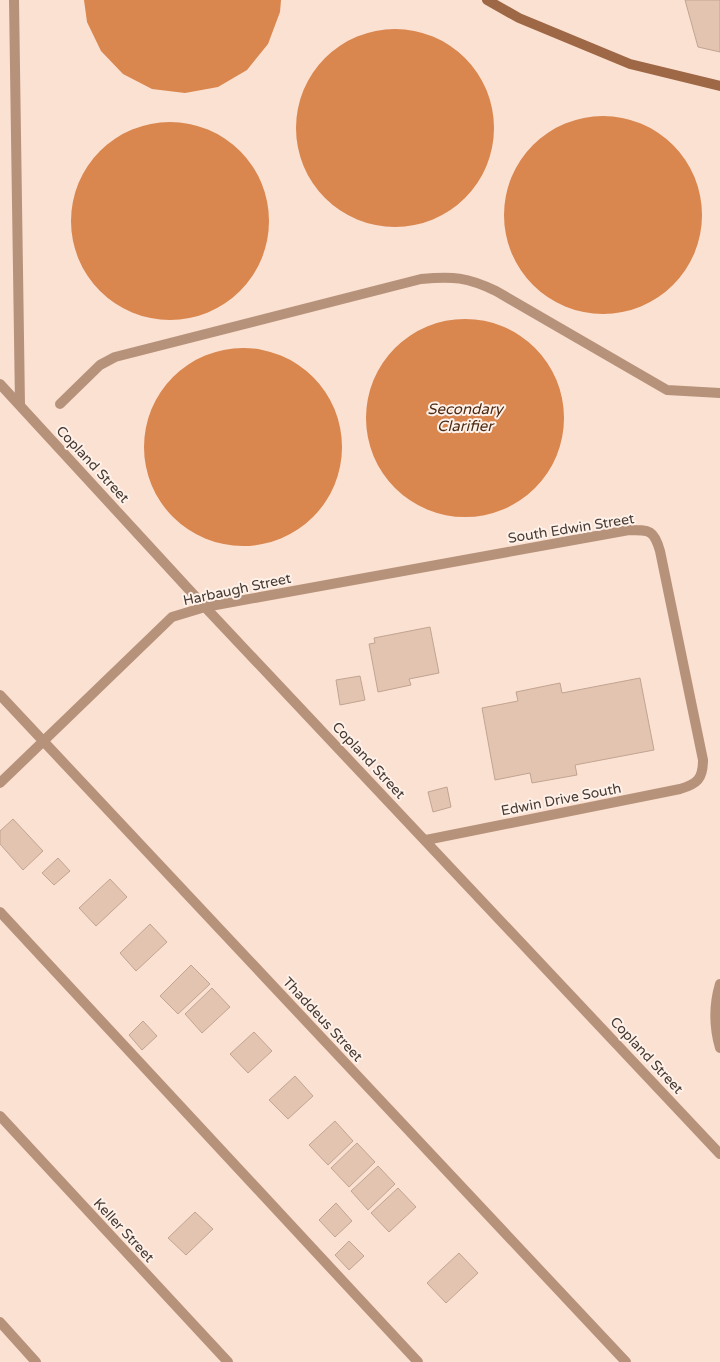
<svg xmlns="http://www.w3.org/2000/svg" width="720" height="1362" viewBox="0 0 720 1362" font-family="'Varela Round',sans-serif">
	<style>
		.water { fill: #d9864f }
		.building { fill: #e3c4b1; stroke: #c2a492 }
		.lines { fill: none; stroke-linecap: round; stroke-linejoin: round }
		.lane { stroke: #b7927b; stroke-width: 10 }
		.street { stroke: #b7927b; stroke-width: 10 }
		.secondary { stroke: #9e6846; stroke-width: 10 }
		.labels { text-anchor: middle; stroke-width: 4; stroke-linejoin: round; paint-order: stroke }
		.street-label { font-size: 14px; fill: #453931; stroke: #fef1e9 }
		.water-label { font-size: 15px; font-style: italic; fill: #4c2a13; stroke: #fef1e9 }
	</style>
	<rect width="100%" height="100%" fill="#fbe1d2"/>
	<!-- water -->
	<path class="water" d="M84 0H281L280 12 268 44 247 70 218 87 185 93 152 89 123 74 101 51 87 22Z
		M296 128a99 99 0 1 1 198 0a99 99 0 1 1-198 0Z
		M504 215a99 99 0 1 1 198 0a99 99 0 1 1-198 0Z
		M71 221a99 99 0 1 1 198 0a99 99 0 1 1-198 0Z
		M366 418a99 99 0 1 1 198 0a99 99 0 1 1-198 0Z
		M144 447a99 99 0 1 1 198 0a99 99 0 1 1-198 0Z"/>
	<!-- building -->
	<path class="building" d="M685 0H720V52L698 47Z
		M430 627 439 673 409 679 411 685 378 692 369 644 375 643 374 638Z
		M360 676 365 700 340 705 336 680Z
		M640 678 654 750 575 765 577 775 532 783 530 773 495 780 482 708 518 701 516 692 560 683 562 693Z
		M447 787 451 807 433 812 428 792Z
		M13 819 43 851 23 870 0 844V831Z
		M58 858 70 871 54 885 42 873Z
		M110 879 127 897 96 926 79 908Z
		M150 924 167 942 136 971 120 953Z
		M191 965 210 984 178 1014 160 996Z
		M212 988 230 1007 202 1033 185 1014Z
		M143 1021 157 1036 142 1050 129 1035Z
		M254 1032 272 1051 248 1073 230 1054Z
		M295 1076 313 1096 288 1119 269 1100Z
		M335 1121 353 1141 328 1165 309 1145Z
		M357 1143 375 1162 349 1187 331 1168Z
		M378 1166 395 1184 368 1210 351 1191Z
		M398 1188 416 1207 389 1232 371 1213Z
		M336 1203 352 1221 335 1237 319 1220Z
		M195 1212 213 1229 186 1255 168 1238Z
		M349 1241 364 1256 349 1270 335 1255Z
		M459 1253 478 1273 446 1303 427 1283Z"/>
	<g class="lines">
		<!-- lane -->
		<path class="lane" d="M14 0 20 405
			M60 404 100 365 115 357 421 279C453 276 467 277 496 291L667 390 720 393
			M0 912 418 1362
			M720 984C714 1004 714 1027 720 1048
			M0 1322 36 1362"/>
		<!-- street -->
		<path class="street" d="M0 384 205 607 720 1154
			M0 695 626 1362
			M0 783 172 617 205 607 629 530C650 530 654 530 660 551L703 760C703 779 697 784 680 789L426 840
			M0 1116 228 1362"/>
		<!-- secondary -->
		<path class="secondary" d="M487 0 519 18 630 64 720 86"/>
	</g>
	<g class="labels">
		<!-- street labels -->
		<g class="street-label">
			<text transform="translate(93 464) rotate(47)" y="5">Copland Street</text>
			<text transform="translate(571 528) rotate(-9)" y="5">South Edwin Street</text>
			<text transform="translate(237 589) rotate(-12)" y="5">Harbaugh Street</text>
			<text transform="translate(369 760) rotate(47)" y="5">Copland Street</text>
			<text transform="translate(561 799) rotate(-11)" y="5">Edwin Drive South</text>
			<text transform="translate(323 1019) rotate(47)" y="5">Thaddeus Street</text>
			<text transform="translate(647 1055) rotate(47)" y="5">Copland Street</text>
			<text transform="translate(124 1230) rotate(47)" y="5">Keller Street</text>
		</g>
		<!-- water labels -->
		<g class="water-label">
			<text x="465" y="414">Secondary<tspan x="465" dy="17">Clarifier</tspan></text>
		</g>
	</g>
</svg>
